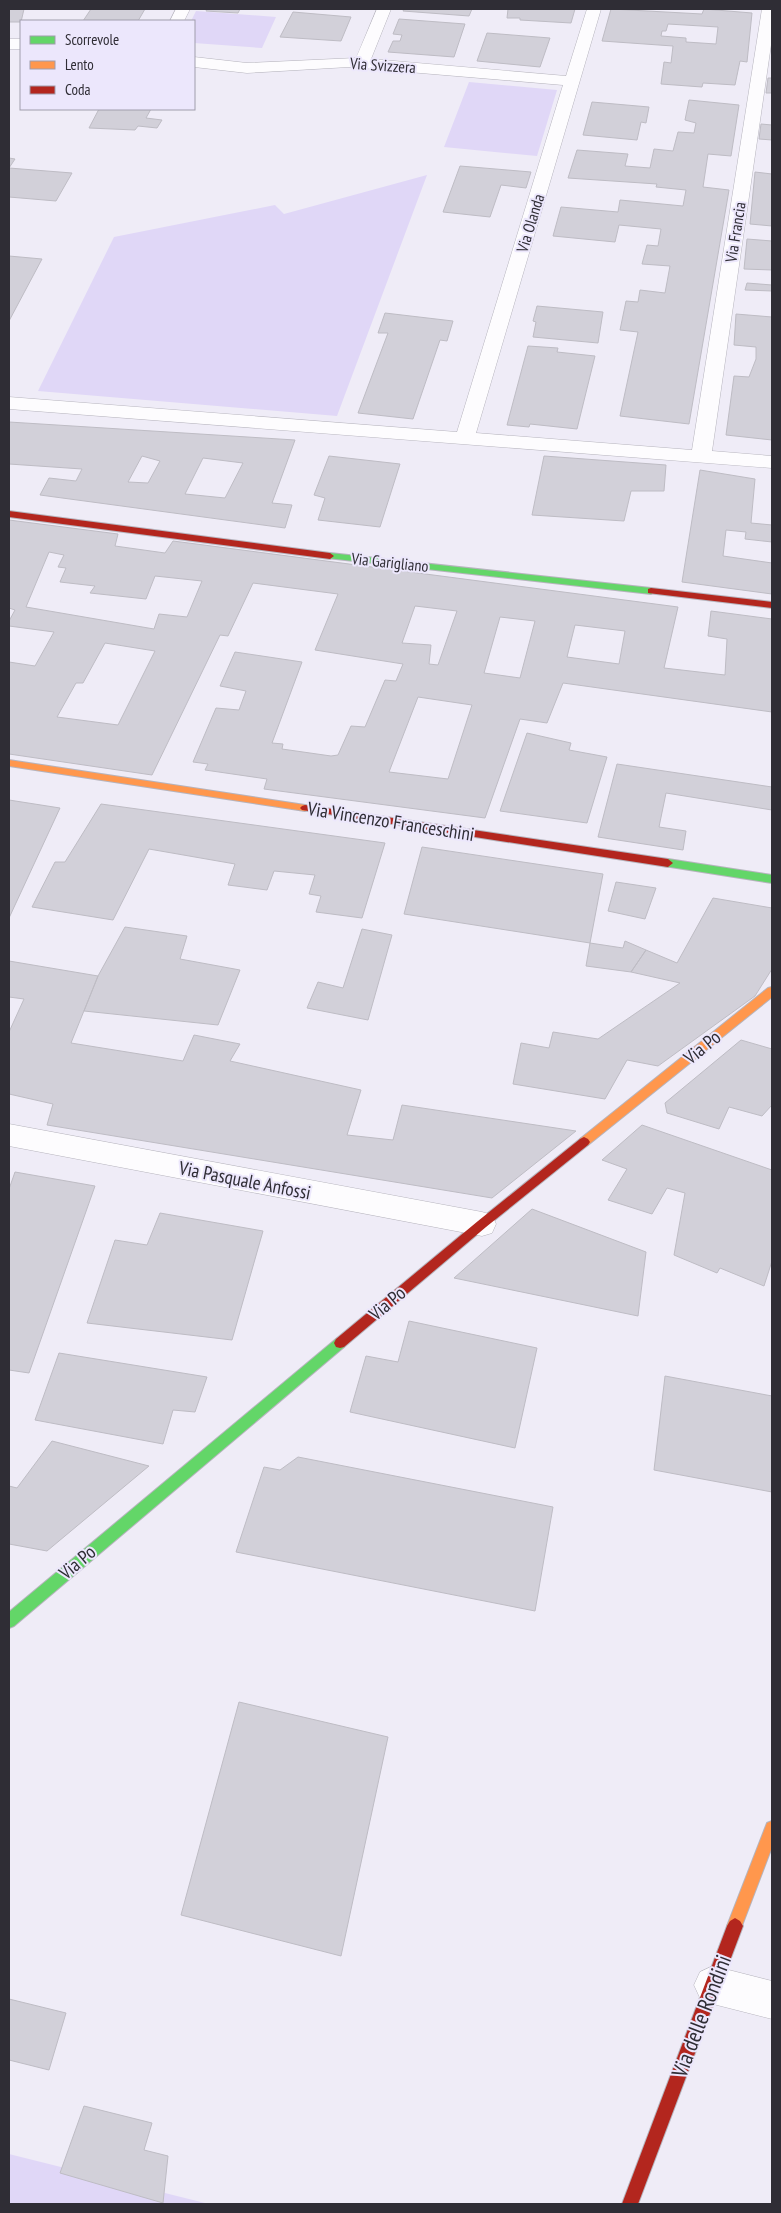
<svg xmlns="http://www.w3.org/2000/svg" width="781" height="2213" viewBox="0 0 781 2213" font-family="'PT Sans Narrow',sans-serif">
	<style>
		.green { fill: #e0d7f7 }
		.building { fill: #d2d0d9; stroke: #bebcc4; fill-rule: evenodd }
		.lines { fill: none; stroke-linecap: round; stroke-linejoin: round }
		.street-casing { stroke: #b6b4bd; stroke-width: 1 }
		.fast-casing { stroke: #b6b4bd; stroke-width: 2 }
		.slow-casing { stroke: #b6b4bd; stroke-width: 2 }
		.jam-casing { stroke: #b6b4bd; stroke-width: 2 }
		.street { fill: #fdfcfe; fill-rule: evenodd }
		.fast { fill: #63d668; fill-rule: evenodd }
		.slow { fill: #ff974d; fill-rule: evenodd }
		.jam { fill: #b3261e; fill-rule: evenodd }
		.labels { text-anchor: middle; stroke-width: 4; stroke-linejoin: round; paint-order: stroke }
		.far-street-label { font-size: 16px; fill: #2f2d35; stroke: #ece7fc }
		.street-label { font-size: 19px; fill: #2f2d35; stroke: #ece7fc }
		.near-street-label { font-size: 22px; fill: #2f2d35; stroke: #ece7fc }
	</style>
	<rect width="100%" height="100%" fill="#efecf7"/>
	<!-- green -->
	<path class="green" d="M196 11 276 17 262 48 194 43V21H191Z
		M469 82 557 90 537 156 444 147Z
		M427 175 337 416 38 391 114 237 275 205 284 214Z
		M9 2154 209 2204H9Z"/>
	<!-- building -->
	<path class="building" d="M9 9H24L21 22H9Z
		M91 9H145L138 21H83Z
		M207 9H240L238 13 206 11Z
		M404 9H472L469 16 403 11Z
		M508 9H575L571 23 520 20V18H507Z
		M611 9 702 14 704 9 752 13 747 62 740 61 735 85 703 83 702 87 661 84 664 62 671 63 673 46 602 41ZM668 24 718 27 716 44 686 42V38L661 36 662 31H666Z
		M293 12 351 17 341 41 280 37Z
		M399 19 465 24 454 57 388 52 393 41H400L402 35 393 34Z
		M487 33 550 38 540 67 477 61Z
		M768 78H772V93H766Z
		M689 100 739 105 731 156 708 154 703 187 729 190 689 424 620 416 638 332 620 330 626 301 638 302 640 290 665 293 670 266 642 264 647 245 658 246 661 229 619 225 615 242 553 236 561 207 618 212 620 200 683 206 686 190 656 187 657 184 568 178 577 150 628 154 625 166 650 168 654 149 673 151 678 132 694 133 696 123 685 120Z
		M592 102 649 107 646 123 641 122 637 140 583 135Z
		M99 109H151L146 118 162 120 157 128 138 126 135 130 89 128Z
		M761 124 772 125V140L759 139Z
		M9 158 15 159 9 168 72 173 56 201 9 197Z
		M460 166 531 172 526 188 501 185 490 217 443 212Z
		M755 172 772 174V226L750 224Z
		M747 239 772 241V270L744 269Z
		M9 256 42 259 9 321Z
		M747 283 772 285V291L745 290Z
		M537 306 603 312 598 343 533 337 536 322 533 321Z
		M385 313 453 321 447 341 440 340 413 419 358 413 388 333H378Z
		M736 314 772 317V440L726 435 734 376 749 377 756 359V347L734 345Z
		M528 346 558 348 557 352 595 356 577 429 530 424 529 427 507 425Z
		M9 422 295 440 272 503 292 505 285 528 40 495 49 478 76 481 82 469 9 464ZM142 456 160 461 148 483 128 482ZM203 458 243 463 225 498 185 494Z
		M329 456 400 464 380 527 318 520 325 498 314 495Z
		M544 456 666 465 664 491H631L624 521 532 515Z
		M700 470 755 479 751 523 772 525V542L745 539 746 532 726 530 723 556 772 563V594L682 582Z
		M9 520 118 534 115 546 165 553 173 541 678 607 664 668 725 675 727 639 708 636 711 611 772 619V712L563 683 547 723 520 719 485 818 264 789 267 779 205 770 208 764 193 762 216 708 239 710 246 691 220 686 235 652 302 662 272 743 283 744 282 749 331 756 338 755 351 726 365 727 385 680 396 681 403 664 315 650 338 594 253 583 228 636 220 635 152 775 9 754V662L35 666 54 632 9 626V621L15 610 9 608ZM49 552 64 555 58 567 66 568 60 582 95 586 90 593 146 599 155 576 202 581 187 617 159 614 154 629 26 607ZM415 606 457 611 438 665 429 664 431 645 402 643ZM500 617 535 621 520 678 484 673ZM575 625 625 631 619 664 567 657ZM105 643 155 651 118 725 57 717 76 683H83ZM418 697 472 705 448 779 389 772Z
		M527 733 571 743 569 750 607 757 587 823 500 811Z
		M617 764 772 787V810L666 793 659 827 686 831 683 850 598 837Z
		M9 800 60 808 9 918Z
		M101 804 385 843 362 918 316 912 321 896 309 894 315 875 274 871 267 890 228 885 235 864 149 849 113 920 32 907 55 862H65Z
		M422 847 603 874 590 943 404 914Z
		M616 882 656 888 645 919 608 911Z
		M713 898 772 908V969L755 996 658 1066 627 1060 605 1099 513 1084 521 1043 549 1048 553 1032 598 1039 680 983 631 972 646 950 677 963Z
		M125 927 187 936 180 959 240 970 218 1025 84 1011 98 976Z
		M362 929 392 935 368 1020 307 1008 318 982 343 988Z
		M625 941 646 950 631 972 586 966 590 943 623 948Z
		M9 961 98 976 71 1043 183 1061 194 1035 240 1044 230 1061 361 1090 347 1135 393 1140 402 1105 576 1131 492 1198 47 1125 53 1104 9 1094V1032L24 999 9 997Z
		M741 1040 772 1049V1105L762 1116 729 1107 719 1129 667 1113 665 1103Z
		M642 1125 772 1170V1261L764 1286 720 1268 717 1273 674 1255 685 1193 667 1188 652 1214 608 1200 627 1169 602 1160Z
		M15 1172 95 1186 29 1373 9 1370V1189Z
		M532 1209 646 1252 638 1316 454 1278Z
		M160 1213 263 1231 232 1340 87 1323 115 1240 147 1245Z
		M409 1321 537 1348 515 1448 350 1412 366 1356 398 1362Z
		M59 1353 207 1377 195 1412 173 1410 163 1444 35 1420Z
		M665 1376 772 1396V1492L654 1470Z
		M52 1441 149 1466 47 1551 9 1544V1486L17 1488Z
		M298 1457 553 1507 535 1611 236 1552 264 1467 280 1470Z
		M239 1702 388 1737 341 1956 181 1915Z
		M9 1999 66 2013 49 2070 9 2060Z
		M84 2106 152 2123 144 2150 168 2156 163 2203 60 2173Z"/>
	<g class="lines">
		<!-- street casing -->
		<g class="street-casing">
			<path id="street" d="M176 9H190L184 21H170Z
				M377 9H391L371 59 566 76 587 9H601L476 433 692 450 762 9H772V38L712 451 772 456V468L9 409V397L457 432 563 85 349 67 247 73 194 67V57L247 63 356 58Z
				M9 39H21V49H9Z
				M9 1124 482 1212 492 1215 496 1224 492 1233 482 1236 9 1146Z
				M713 1966 772 1981V2019L713 2004 700 1998 694 1985 700 1972Z"/>
		</g>
		<!-- fast casing -->
		<g class="fast-casing">
			<path id="fast" d="M330 553 651 588 655 591 651 594 327 558V554Z
				M668 859 772 875V883L664 866 663 863Z
				M340 1338 344 1339 346 1343 344 1347 14 1626 9 1628V1612L336 1339Z"/>
		</g>
		<!-- slow casing -->
		<g class="slow-casing">
			<path id="slow" d="M9 760 305 805 310 808 305 811 9 766Z
				M772 987V997L588 1145H580L578 1142 580 1139 768 988Z
				M772 1821V1847L740 1931 735 1934 730 1931 727 1926 767 1823Z"/>
		</g>
		<!-- jam casing -->
		<g class="jam-casing">
			<path id="jam" d="M9 511 330 553 334 556 330 559 9 517Z
				M651 588 772 602V608L648 593V589Z
				M305 805 668 859 673 863 668 867 302 810 300 808 302 806Z
				M584 1137 588 1139 590 1142 588 1145 486 1227 344 1347 340 1348 336 1347 334 1343 336 1339 478 1221 580 1139Z
				M735 1918 740 1921 743 1926 638 2204H622L727 1926 730 1921Z"/>
		</g>
		<!-- street -->
		<use href="#street" class="street"/>
		<!-- fast -->
		<use href="#fast" class="fast"/>
		<!-- slow -->
		<use href="#slow" class="slow"/>
		<!-- jam -->
		<use href="#jam" class="jam"/>
	</g>
	<g class="labels">
		<!-- far-street labels -->
		<g class="far-street-label">
			<text transform="translate(383 65) rotate(4)" y="6">Via Svizzera</text>
			<text transform="translate(530 223) rotate(-73)" y="6">Via Olanda</text>
			<text transform="translate(735 232) rotate(-81)" y="6">Via Francia</text>
			<text transform="translate(390 562) rotate(6)" y="6">Via Garigliano</text>
		</g>
		<!-- street labels -->
		<g class="street-label">
			<text transform="translate(391 821) rotate(9)" y="7">Via Vincenzo Franceschini</text>
			<text transform="translate(702 1047) rotate(-39)" y="7">Via Po</text>
			<text transform="translate(245 1180) rotate(11)" y="7">Via Pasquale Anfossi</text>
			<text transform="translate(387 1303) rotate(-40)" y="7">Via Po</text>
			<text transform="translate(77 1562) rotate(-40)" y="7">Via Po</text>
		</g>
		<!-- near-street labels -->
		<g class="near-street-label">
			<text transform="translate(701 2016) rotate(-69)" y="8">Via delle Rondini</text>
		</g>
	</g>
	<!-- border -->
	<rect width="781" height="2213" fill="none" stroke="#2f2d35" stroke-width="20"/>
	<!-- legend -->
	<rect x="20" y="20" width="175" height="90" fill="#ece7fc" stroke="#a09dac"/>
	<rect x="30" y="36" width="25" height="8" fill="#63d668" stroke="#a09dac"/>
	<text x="65" y="45" font-size="15" fill="#2f2d35">Scorrevole</text>
	<rect x="30" y="61" width="25" height="8" fill="#ff974d" stroke="#a09dac"/>
	<text x="65" y="70" font-size="15" fill="#2f2d35">Lento</text>
	<rect x="30" y="86" width="25" height="8" fill="#b3261e" stroke="#a09dac"/>
	<text x="65" y="95" font-size="15" fill="#2f2d35">Coda</text>
</svg>
